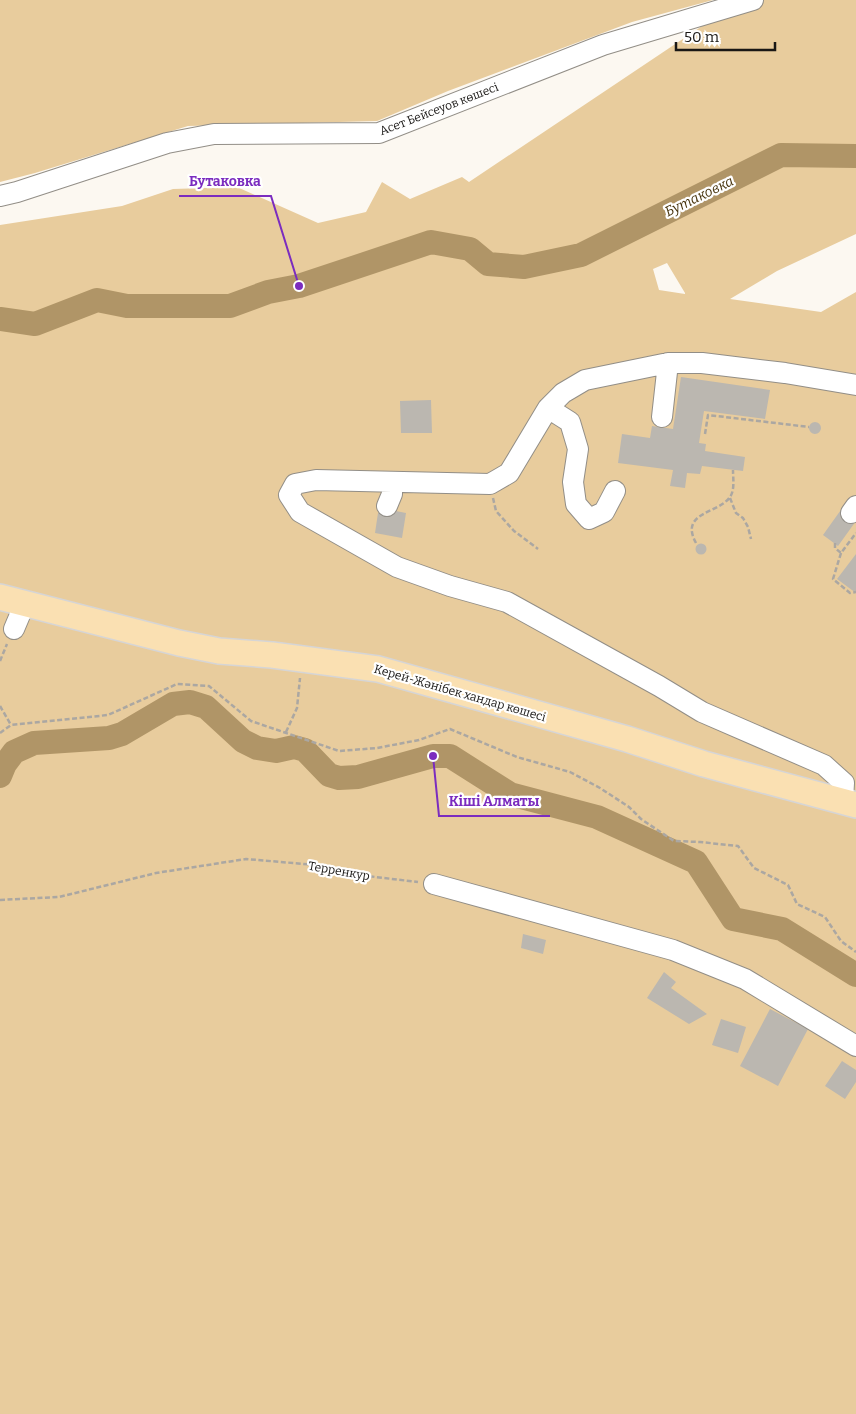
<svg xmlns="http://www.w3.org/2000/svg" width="856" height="1414" viewBox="0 0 856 1414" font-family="Bitter,serif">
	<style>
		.green { fill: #e8cc9d; fill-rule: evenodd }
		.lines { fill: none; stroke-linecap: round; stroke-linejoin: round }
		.river { stroke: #b09567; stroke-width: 24 }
		.building { fill: #bbb7b0 }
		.minor-casing { stroke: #928e87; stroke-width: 22 }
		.major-casing { stroke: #d6d5d5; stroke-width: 28 }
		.path { stroke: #aba7a2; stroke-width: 2.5; stroke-dasharray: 5 2.5; stroke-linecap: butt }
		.minor { stroke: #fff; stroke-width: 20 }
		.major { stroke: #fae0b2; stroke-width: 25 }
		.labels { text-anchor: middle; stroke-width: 4.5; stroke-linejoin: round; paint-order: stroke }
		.street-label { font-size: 12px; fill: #191715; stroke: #fff }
		.water-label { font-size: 14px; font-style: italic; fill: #47330c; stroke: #fff }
		.leader { fill: none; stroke: #7b2cbf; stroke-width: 2 }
		.callout-dot { fill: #7b2cbf; stroke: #fff; stroke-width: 2 }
		.callout-label { font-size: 14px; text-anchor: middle; font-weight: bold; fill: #7b2cbf; stroke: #fff; stroke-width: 4.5; stroke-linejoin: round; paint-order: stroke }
	</style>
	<rect width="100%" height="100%" fill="#fcf8f1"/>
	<!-- green -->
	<path class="green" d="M0 0H713L632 22 448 91 377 121 188 126 35 173 0 182Z
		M741 0H856V234L777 271 730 299 821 312 856 292V1414H0V225L122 206 173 189 237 187 318 223 366 212 382 182 410 199 462 177 469 182ZM667 263 685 293V294L659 290 653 269Z"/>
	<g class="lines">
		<!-- river -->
		<path class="river" d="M0 319 35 324 97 300 127 306H230L268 292 299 286 431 242 470 249 488 264 524 267 581 255 781 155 856 156
			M0 776 5 764 14 752 34 743 109 738 122 734 173 704 190 702 206 707 243 741 257 748 276 751 294 747 305 750 329 775 339 778 358 777 433 756H450L510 794 597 817 696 862 733 919 782 929 856 975"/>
	</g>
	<!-- building -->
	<path class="building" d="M681 377 770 390 765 419 704 411 699 443 706 444 705 451 745 457 743 471 702 466 700 474 687 473 685 488 670 486 673 470 618 463 622 434 650 438 652 426 673 429Z
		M431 400 432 433H401L400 401Z
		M809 428a6 6 0 1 1 12 0a6 6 0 1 1-12 0Z
		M843 507 856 517V521L838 546 823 535Z
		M386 509 406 513 402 538 375 533 378 513 385 514Z
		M695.5 549a5.5 5.5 0 1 1 11 0a5.5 5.5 0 1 1-11 0Z
		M856 554V593L837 579Z
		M523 934 546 940 543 954 521 948Z
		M664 972 676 982 671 988 707 1014 689 1024 647 998Z
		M770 1009 808 1029 778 1086 740 1066Z
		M721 1019 746 1027 738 1053 712 1045Z
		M842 1061 856 1070V1082L845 1099 825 1086Z"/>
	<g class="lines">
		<!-- minor casing -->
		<g class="minor-casing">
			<path id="minor" d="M0 196 17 192 167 143 214 134 379 133 603 45 753 0
				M548 408 570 422 578 449 573 482 576 504 589 519 604 512 615 491
				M662 417 668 363
				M387 506 392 494V482
				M851 513 856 506
				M14 629 25 603
				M843 800 844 783 824 765 702 712 659 686 507 602 450 586 397 567 300 512 289 495 295 484 316 480 490 484 509 473 548 408 563 393 585 380 668 363H702L785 373 856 385
				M434 884 673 950 745 979 856 1046"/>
		</g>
		<!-- major casing -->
		<g class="major-casing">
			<path id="major" d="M0 597 179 643 219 651 272 655 378 669 627 739 704 764 856 805"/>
		</g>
		<!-- path -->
		<path class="path" d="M705 434 708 415 809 427
			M493 498 496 511 514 531 538 549
			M730 498 736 513 743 518 748 527 751 539
			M696 543C679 512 718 514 730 497 735 490 733 478 733 470
			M835 543V548L841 553 856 533
			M841 553 833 579 850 593 856 592
			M0 661 7 644
			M0 706 11 725
			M286 732 297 708 300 678
			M0 733 11 725 108 715 177 684 209 686 251 721 339 751 377 748 419 740 450 729 517 757 570 772 600 788 629 807 641 819 674 841 700 842 738 846 754 868 788 885 797 904 825 917 841 941 856 952
			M0 900 59 897 156 873 246 859 316 865 367 876 418 882"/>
		<!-- minor -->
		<use href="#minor" class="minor"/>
		<!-- major -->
		<use href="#major" class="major"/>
	</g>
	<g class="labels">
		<!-- street labels -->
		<g class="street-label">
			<text transform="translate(439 109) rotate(-21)" y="4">Асет Бейсеуов көшесі</text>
			<text transform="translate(460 693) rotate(16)" y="4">Керей-Жәнібек хандар көшесі</text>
			<text transform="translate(339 871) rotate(10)" y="4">Терренкур</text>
		</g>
		<!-- water labels -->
		<g class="water-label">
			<text transform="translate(699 196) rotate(-26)" y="5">Бутаковка</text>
		</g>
	</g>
	<!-- callouts -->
	<path class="leader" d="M299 286L271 196H179M433 756L439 816H550"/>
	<g class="callout-dot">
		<circle cx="299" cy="286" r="5"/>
		<circle cx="433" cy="756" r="5"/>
	</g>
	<g class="callout-label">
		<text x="225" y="186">Бутаковка</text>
		<text x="494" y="806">Кіші Алматы</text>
	</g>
	<!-- scale -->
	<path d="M676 42v8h99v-8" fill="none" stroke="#191715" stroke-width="2.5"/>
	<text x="684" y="42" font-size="15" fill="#191715" stroke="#ffffff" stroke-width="4" paint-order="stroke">50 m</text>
</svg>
